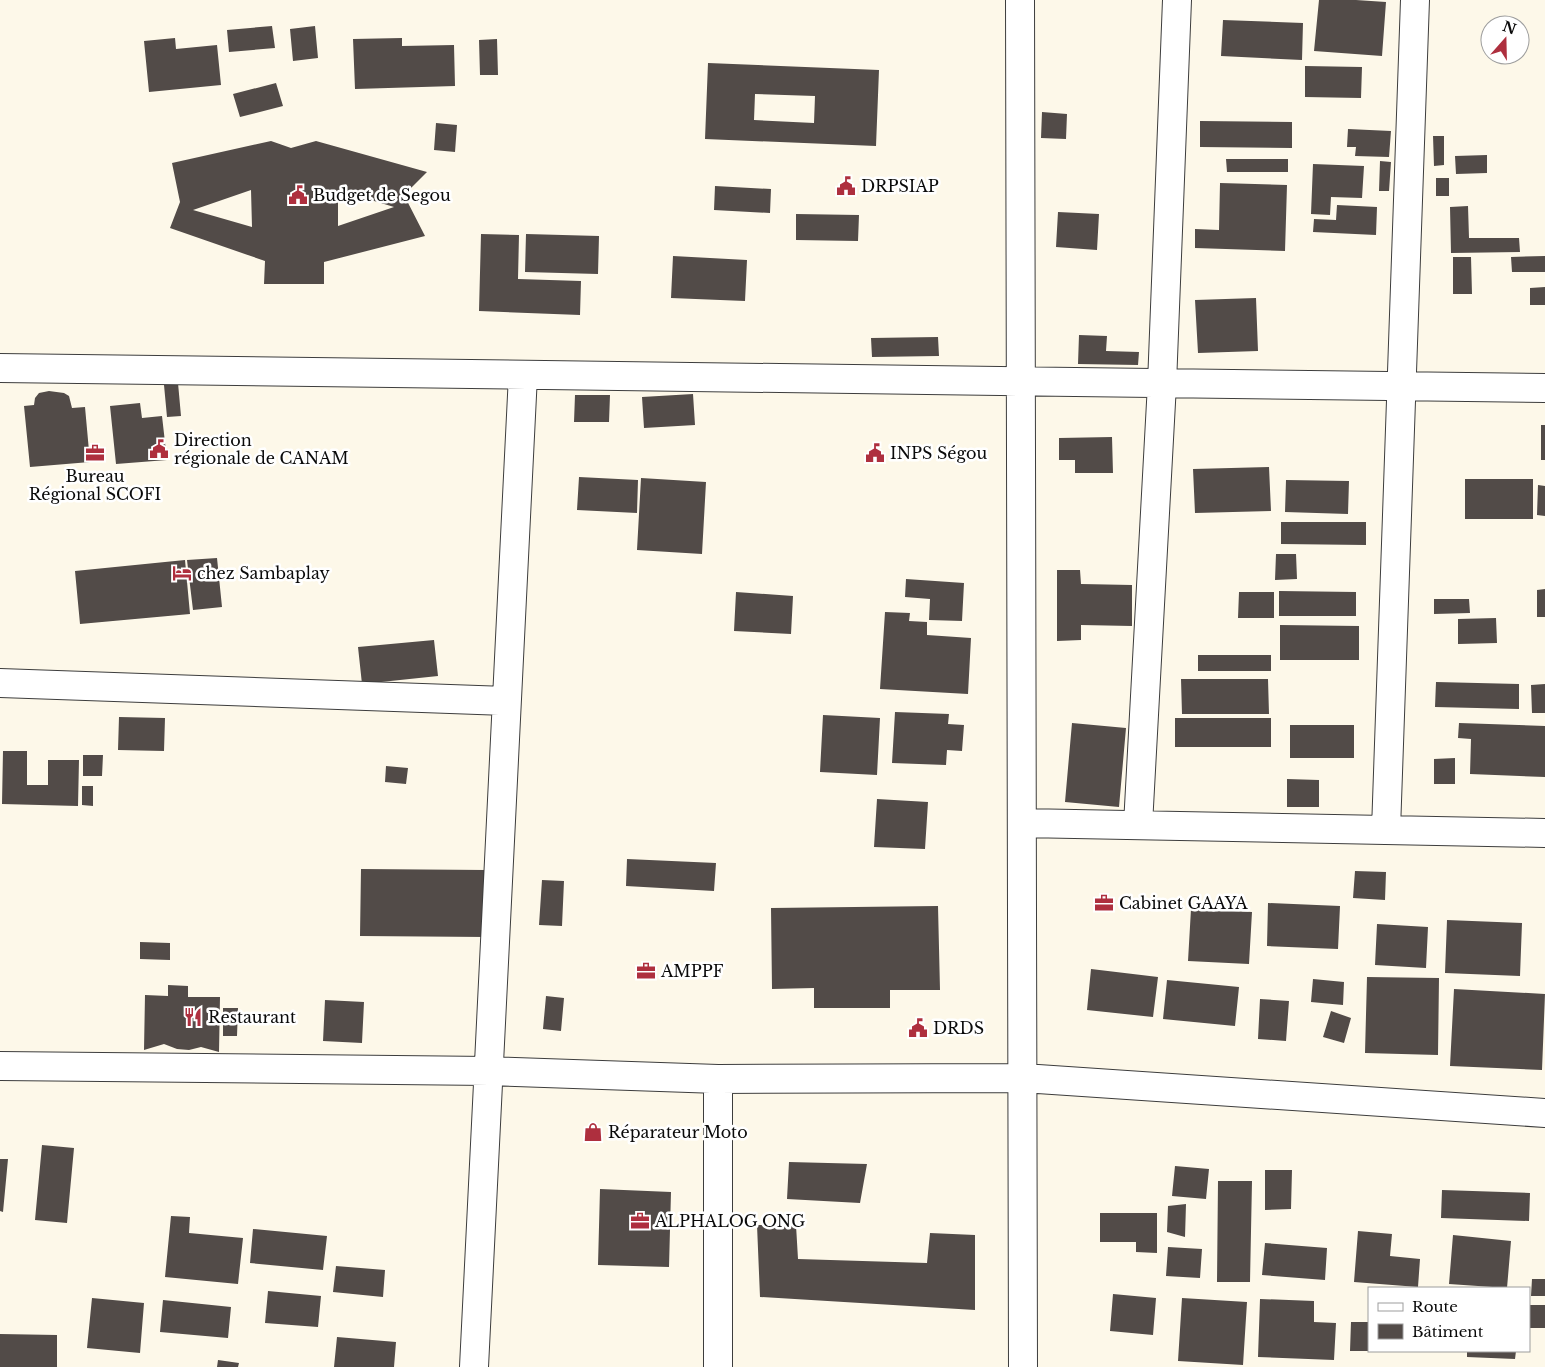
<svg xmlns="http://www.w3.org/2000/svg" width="1545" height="1367" viewBox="0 0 1545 1367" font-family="'Libre Baskerville',serif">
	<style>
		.building { fill: #524b48; fill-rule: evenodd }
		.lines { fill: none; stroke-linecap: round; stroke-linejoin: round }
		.street-casing { stroke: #3d3d3d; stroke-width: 30 }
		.street { stroke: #fff; stroke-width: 28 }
		.labels { text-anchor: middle; stroke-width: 5; stroke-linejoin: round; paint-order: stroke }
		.poi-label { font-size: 16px; fill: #0a0a0a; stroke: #fff; text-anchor: start }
	</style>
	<rect width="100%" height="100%" fill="#fdf8e9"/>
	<!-- building -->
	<path class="building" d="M1319 0H1356L1386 2 1382 56 1314 51Z
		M1223 20 1303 23 1302 60 1221 56Z
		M272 26 275 48 229 52 227 30Z
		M315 26 318 58 293 61 290 29Z
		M175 38 176 49 217 45 221 85 149 92 144 41Z
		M402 38V46L454 45 455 86 355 89 353 39Z
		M497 39 498 75H480L479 40Z
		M708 63 879 70 876 146 705 139ZM755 94 815 96 814 123 754 120Z
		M1305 66 1362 67 1361 98 1305 97Z
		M276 83 283 106 240 117 233 94Z
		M1042 112 1067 114 1066 139 1041 138Z
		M1200 121 1292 122V148L1200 147Z
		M436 123 457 125 455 152 434 150Z
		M1348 129 1391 131 1389 157 1355 156 1356 147H1347Z
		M1433 136H1444V165L1434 166Z
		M271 141 291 148 316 141 427 172 404 195 425 236 324 262V284H264L265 261 170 228 180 202 172 163ZM251 190 252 227 193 210ZM338 190 394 207 338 226Z
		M1487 155V173L1456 174 1455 156Z
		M1226 159H1288V172H1227Z
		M1380 161 1391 162 1389 191H1379Z
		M1313 164 1364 166 1362 198 1331 197 1330 215 1311 214Z
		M1436 178H1449V196H1436Z
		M1220 183 1287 185 1285 251 1195 248V229L1219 230Z
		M715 186 771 189 770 213 714 210Z
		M1337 205 1377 207 1376 235 1313 232 1314 219 1336 220Z
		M1468 206 1469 238H1519L1520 252 1451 253 1450 207Z
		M1058 212 1099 214 1097 250 1056 247Z
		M796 214 859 215 858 241 796 240Z
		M481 234 519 235 518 279 581 281 580 315 479 311Z
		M526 234 599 236 598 274 525 272Z
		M673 256 747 260 745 301 671 298Z
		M1545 256V272H1512L1511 257Z
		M1453 257H1471L1472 294H1453Z
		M1545 287V305H1530V288Z
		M1256 298 1258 351 1198 353 1195 300Z
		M1079 335 1107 336 1106 351 1139 352 1138 365 1078 364Z
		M938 337 939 356 872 357 871 338Z
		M178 383 181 416 167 417 164 385Z
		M49 391 64 393 69 396 72 408 85 407 90 462 30 467 24 406 34 405 35 398 39 393Z
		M693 394 695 425 644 428 642 397Z
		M575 395H610L609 422H574Z
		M140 403 142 418 162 416 167 460 116 464 110 406Z
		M1541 425H1545V460H1541Z
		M1112 437 1113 473H1075V460H1059V438Z
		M1269 467 1271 511 1195 513 1193 469Z
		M579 477 638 480 637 513 577 510Z
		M641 478 706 482 702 554 637 550Z
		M1465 479H1533V519H1465Z
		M1286 480 1349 481 1348 514 1285 512Z
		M1538 485 1545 486V516L1537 515Z
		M1281 522H1366V545L1281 544Z
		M1276 554H1296L1297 579 1275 580Z
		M217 558 222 607 193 610 187 560Z
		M185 560 190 614 80 624 75 571Z
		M1057 570H1080L1081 584 1132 585V626L1081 625V640L1057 641Z
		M906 579 964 583 962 621 929 620 930 599 905 597Z
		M1545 589V617H1537V590Z
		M1279 591 1356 592V616H1279Z
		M736 592 793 596 791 634 734 631Z
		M1239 592H1274V618H1238Z
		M1434 599H1469L1470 613 1434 614Z
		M885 612 910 613 909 621 927 622V635L971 638 968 694 880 689Z
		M1496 618 1497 643 1458 644V619Z
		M1280 625 1359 626V660H1280Z
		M434 640 438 676 362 684 358 647Z
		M1198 655H1271V671H1198Z
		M1181 679H1268L1269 714H1182Z
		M1436 682 1519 684V709L1435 707Z
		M1545 684V713H1532L1531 685Z
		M895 712 949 714 948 724 964 725 962 751 947 750 946 765 892 763Z
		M823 715 880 718 877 775 820 772Z
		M119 717 165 718 164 751 118 750Z
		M1175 718H1271V747H1175Z
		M1072 723 1126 728 1119 807 1065 802Z
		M1459 723 1545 726V777L1470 774 1471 739 1458 738Z
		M1290 725H1354V758H1290Z
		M3 751H27V785H48V760H79L78 806 2 804Z
		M83 755H103L102 776H83Z
		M1455 758V784H1434V759Z
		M386 766 408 768 406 784 385 782Z
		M1287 779 1319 780V807H1287Z
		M82 786H93V806L82 805Z
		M877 799 928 802 925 849 874 847Z
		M627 859 716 863 714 891 626 886Z
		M361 869 486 870V937L360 936Z
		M1355 871 1386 872 1385 900 1353 898Z
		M542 880 564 881 562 926 539 925Z
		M1268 903 1340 906 1338 949 1267 946Z
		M938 906 940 990H890V1008H814V988L772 989 771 908Z
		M1191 909 1252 912 1249 964 1188 961Z
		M1447 920 1522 923 1520 976 1445 973Z
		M1377 924 1428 927 1426 968 1375 965Z
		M140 942 170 943V960L140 959Z
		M1091 969 1158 977 1153 1017 1087 1010Z
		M1367 977 1439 978 1438 1055 1365 1053Z
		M1313 979 1344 982 1343 1005 1311 1002Z
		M1167 980 1239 987 1235 1026 1163 1019Z
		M168 985 188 986V997H220L219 1052 201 1047 189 1050 177 1049 164 1044 144 1050 145 995 168 996Z
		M1454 989 1545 994 1542 1070 1450 1066Z
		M546 996 564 998 561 1031 543 1029Z
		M1260 999 1289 1001 1286 1041 1258 1039Z
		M325 1000 364 1002 362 1043 323 1041Z
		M223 1008H238L237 1036H223Z
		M1331 1011 1351 1018 1344 1043 1323 1037Z
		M42 1145 74 1148 67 1223 35 1220Z
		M0 1159H8L3 1212 0 1211Z
		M789 1162 867 1164 860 1203 787 1199Z
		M1175 1166 1209 1169 1206 1199 1172 1196Z
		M1265 1170H1292L1291 1209 1265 1210Z
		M1218 1181H1252L1250 1282H1217Z
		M600 1189 671 1192 669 1267 598 1265Z
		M1442 1190 1530 1193 1529 1221 1441 1218Z
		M1186 1204 1185 1237 1167 1232 1168 1206Z
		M1100 1213H1157V1253L1136 1252V1242H1100Z
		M171 1216 190 1217 189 1233 243 1238 238 1284 165 1277Z
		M757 1225H796L798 1259 927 1263 930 1233 975 1235V1310L760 1297Z
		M253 1229 327 1236 323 1270 250 1263Z
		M1358 1231 1392 1234 1390 1256 1420 1259 1418 1287 1354 1282Z
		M1453 1235 1511 1241 1507 1288 1449 1284Z
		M1265 1243 1327 1248 1325 1280 1262 1275Z
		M1168 1247 1202 1249 1200 1278 1166 1276Z
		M336 1266 385 1270 383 1297 333 1292Z
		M1532 1279H1545V1296H1531Z
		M268 1291 321 1296 318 1327 265 1323Z
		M1113 1294 1156 1298 1153 1335 1110 1331Z
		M92 1298 144 1303 140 1353 87 1348Z
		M1182 1298 1247 1302 1243 1365 1178 1361Z
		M1260 1299 1314 1301V1322L1336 1323 1334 1360 1258 1357Z
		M163 1300 231 1307 228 1338 160 1332Z
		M1529 1305H1545V1328H1529Z
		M1351 1322H1369V1351H1350Z
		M0 1334 57 1335V1367H0Z
		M337 1337 396 1342 394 1367H334Z
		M1467 1351H1516L1515 1359 1467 1357Z
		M218 1360 239 1363 238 1367H217Z"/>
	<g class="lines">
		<!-- street casing -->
		<g class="street-casing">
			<path id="street" d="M1020 0 1023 1367
				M0 368 1545 388
				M0 683 506 701
				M1022 823 1545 833
				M1138 825 1162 384 1177 0
				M1386 830 1415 0
				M0 1066 489 1071 718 1079 1023 1078 1545 1113
				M474 1367 523 375
				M718 1367V1079"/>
		</g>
		<!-- street -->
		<use href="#street" class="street"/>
	</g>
	<!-- icons -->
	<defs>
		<g id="civic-bare" transform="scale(1.5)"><path d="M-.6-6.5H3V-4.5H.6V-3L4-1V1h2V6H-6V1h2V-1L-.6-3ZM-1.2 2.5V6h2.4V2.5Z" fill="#ae2f3e" stroke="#fff" stroke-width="2.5" paint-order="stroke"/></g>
		<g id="office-bare" transform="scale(1.5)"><path d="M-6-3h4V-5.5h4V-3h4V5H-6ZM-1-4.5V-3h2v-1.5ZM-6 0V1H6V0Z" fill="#ae2f3e" stroke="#fff" stroke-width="2.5" paint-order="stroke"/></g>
		<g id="hotel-bare" transform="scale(1.5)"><path d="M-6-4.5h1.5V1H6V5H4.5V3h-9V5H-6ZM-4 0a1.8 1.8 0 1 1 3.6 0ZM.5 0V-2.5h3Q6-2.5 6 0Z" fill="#ae2f3e" stroke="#fff" stroke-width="2.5" paint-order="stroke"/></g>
		<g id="restaurant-bare" transform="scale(1.5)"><path d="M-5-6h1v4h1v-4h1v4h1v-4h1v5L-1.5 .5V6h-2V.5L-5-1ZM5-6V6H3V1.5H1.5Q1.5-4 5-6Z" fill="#ae2f3e" stroke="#fff" stroke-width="2.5" paint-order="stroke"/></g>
		<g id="shop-bare" transform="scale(1.5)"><path d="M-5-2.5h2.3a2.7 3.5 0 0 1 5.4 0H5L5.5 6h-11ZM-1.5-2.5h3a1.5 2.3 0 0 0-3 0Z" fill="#ae2f3e" stroke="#fff" stroke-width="2.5" paint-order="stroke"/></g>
	</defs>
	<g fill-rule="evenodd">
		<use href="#civic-bare" x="846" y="186"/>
		<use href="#civic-bare" x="298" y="195"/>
		<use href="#civic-bare" x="159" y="449"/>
		<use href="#office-bare" x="95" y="453"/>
		<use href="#civic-bare" x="875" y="453"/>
		<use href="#hotel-bare" x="182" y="573"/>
		<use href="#office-bare" x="1104" y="903"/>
		<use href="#office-bare" x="646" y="971"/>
		<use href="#restaurant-bare" x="193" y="1017"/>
		<use href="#civic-bare" x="918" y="1028"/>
		<use href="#shop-bare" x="593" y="1132"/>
		<use href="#office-bare" x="640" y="1221"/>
	</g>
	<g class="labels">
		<!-- poi labels -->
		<g class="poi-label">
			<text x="861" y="192">DRPSIAP</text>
			<text x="313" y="201">Budget de Segou</text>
			<text x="174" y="446">Direction<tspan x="174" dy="18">régionale de CANAM</tspan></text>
			<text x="890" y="459">INPS Ségou</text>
			<text x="95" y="482" text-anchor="middle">Bureau<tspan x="95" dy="18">Régional SCOFI</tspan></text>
			<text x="197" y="579">chez Sambaplay</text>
			<text x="1119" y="909">Cabinet GAAYA</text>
			<text x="661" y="977">AMPPF</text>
			<text x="208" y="1023">Restaurant</text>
			<text x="933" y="1034">DRDS</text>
			<text x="608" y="1138">Réparateur Moto</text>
			<text x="655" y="1227">ALPHALOG ONG</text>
		</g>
	</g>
	<!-- legend -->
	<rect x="1368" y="1287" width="162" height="65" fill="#ffffff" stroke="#9d9d9d"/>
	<rect x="1378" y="1303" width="25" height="8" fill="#ffffff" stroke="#9d9d9d"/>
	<text x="1412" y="1312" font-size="15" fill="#0a0a0a">Route</text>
	<rect x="1378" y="1324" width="25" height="15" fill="#524b48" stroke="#9d9d9d"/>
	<text x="1412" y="1337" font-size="15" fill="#0a0a0a">Bâtiment</text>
	<!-- north arrow -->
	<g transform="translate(1505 40) rotate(20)"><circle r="24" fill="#ffffff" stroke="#9d9d9d"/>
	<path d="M0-4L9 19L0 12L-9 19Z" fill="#ae2f3e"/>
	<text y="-8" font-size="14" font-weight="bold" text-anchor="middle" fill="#0a0a0a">N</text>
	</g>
</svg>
